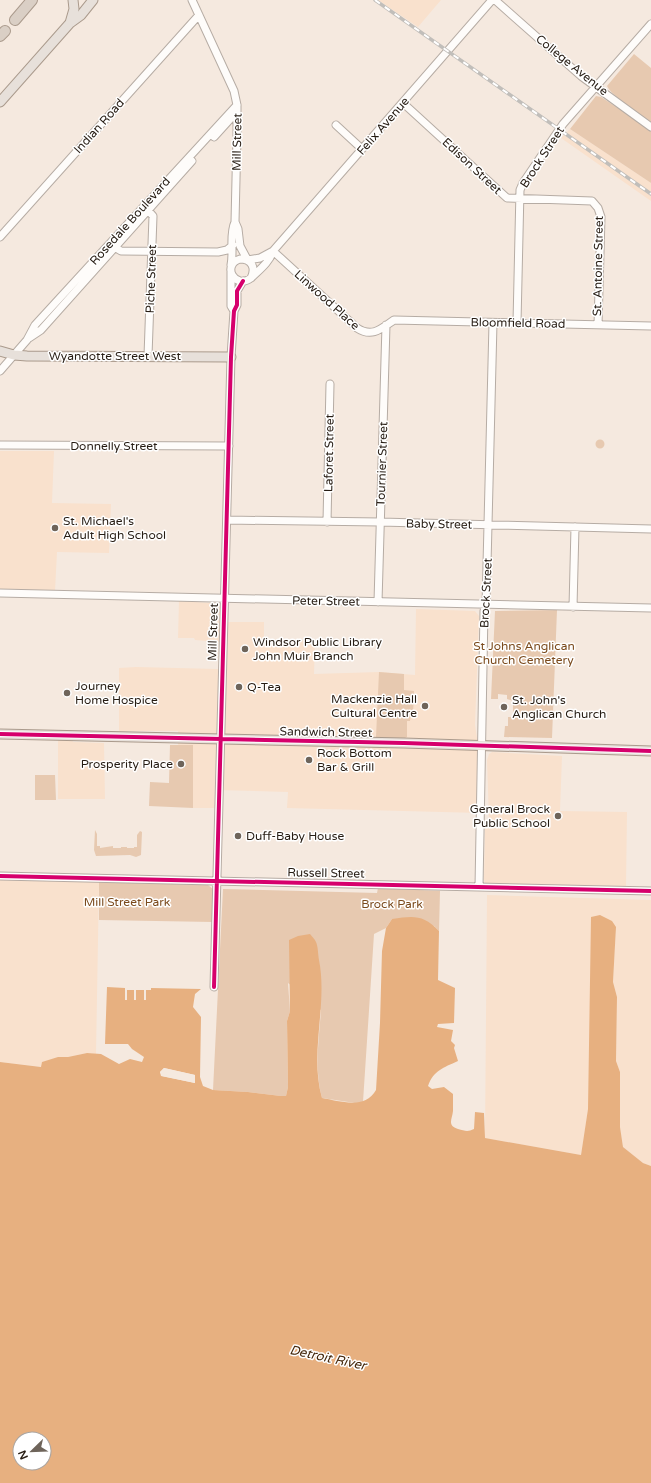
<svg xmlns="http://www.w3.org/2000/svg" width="651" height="1483" viewBox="0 0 651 1483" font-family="'Varela Round',sans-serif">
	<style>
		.built { fill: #f9e1cd }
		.green { fill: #e7c9b0 }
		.water { fill: #e7b080; fill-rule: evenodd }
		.pier { fill: #f5e9df; fill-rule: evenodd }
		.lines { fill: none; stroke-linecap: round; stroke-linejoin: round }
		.minor-casing { stroke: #b6aca4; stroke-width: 9 }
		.major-casing { stroke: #aa9a8c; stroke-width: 11 }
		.highway-casing { stroke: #aa9a8c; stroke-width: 12 }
		.minor { stroke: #fefcfa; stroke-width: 7 }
		.major { stroke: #e7e0da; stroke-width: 9 }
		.highway { stroke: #dacfc5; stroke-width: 10 }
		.rail-casing { stroke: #c1beba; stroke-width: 3.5 }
		.rail { stroke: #fff; stroke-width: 2; stroke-dasharray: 6; stroke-linecap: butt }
		.cycleway-casing { stroke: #fff; stroke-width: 6 }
		.cycleway { stroke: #d6006c; stroke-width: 4 }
		.poi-dot { fill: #6e645a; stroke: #fff; stroke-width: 1.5 }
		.labels { text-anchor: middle; stroke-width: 3; stroke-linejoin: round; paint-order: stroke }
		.street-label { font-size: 12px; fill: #261c13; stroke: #fff }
		.poi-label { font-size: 12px; fill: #261c13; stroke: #fff; text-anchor: start }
		.park-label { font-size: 12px; fill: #7b4a1c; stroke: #fff }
		.water-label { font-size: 13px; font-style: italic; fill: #44270b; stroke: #fff }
	</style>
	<rect width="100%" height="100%" fill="#f5e9df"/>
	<!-- built -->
	<path class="built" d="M378 0H441L418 27Z
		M570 129 651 183V201L561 138Z
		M0 451H54L52 503 111 504 109 553 57 552 55 591 0 590Z
		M179 601 211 603 217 604 220 609 219 622H264V640L315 641 314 674 379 672 415 675 416 609 475 611 479 616 475 725 480 757 481 813 287 808 288 792 217 790 216 808H193V745H178V731H119V668L136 667 218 669 219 642 195 640 194 638H178Z
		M58 740H70L74 742 104 743 105 799H58Z
		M492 752 562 756 560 811 627 812 626 886 485 885 484 879 485 829 489 820 487 760 489 754Z
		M0 880 99 882 96 1054 87 1053 68 1057H58L42 1067 0 1062Z
		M487 895 651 900V1166L643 1163 623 1147 620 1127V1072L616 1061 617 997 613 982 616 927 581 1155 485 1138Z"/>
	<!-- green -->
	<path class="green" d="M634 54 651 68V122C641 116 611 95 607 86Z
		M596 96 601 97 651 130V183L570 129Z
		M595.5 444a4.5 4.5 0 1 1 9 0a4.5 4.5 0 1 1-9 0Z
		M557 610 552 738 504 737 505 726H508V717H513V701L507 699V695L498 694V699H491L495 611Z
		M379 672 404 674V690L414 691 413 714H411L410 721H407V737L401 740 382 739 380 737H376Z
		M170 745H193V808L149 806 150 782 169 783Z
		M35 775H55L56 800H35Z
		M95 830 97 834V846H100V848L113 846V848H121V847H127V848H134V847H137V835L140 831 142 832 141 855 136 857 130 855 96 856 94 850Z
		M99 882 208 885 214 890 213 922 99 920Z
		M378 888 440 891 439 931 434 926 392 919 386 928 374 934 363 1102 355 1103 322 1098C314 1069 319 1039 321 1010L288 983 290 1011 287 1021 288 1087 286 1096H281L248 1092 213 1090 223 889 377 893Z"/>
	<!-- water -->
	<path class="water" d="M600 915 612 921 616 927 613 982 617 997 616 1061 620 1072V1127L623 1147 643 1163 651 1166V1483H0V1062L41 1067 42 1062 58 1057H68L87 1053 101 1054 119 1064 130 1059 142 1062 144 1057 132 1049 128 1044H105L107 987 125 988V999L127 1000V990H134V1000H136V990H144V1000H146V989L151 990V988L201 989 195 994 193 1007 201 1017 200 1077 203 1086 213 1090 248 1092 281 1096H286L288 1087 287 1021 290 1011 289 940 298 936 310 934C312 937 315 939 316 942 318 946 318 954 319 960 328 1005 309 1053 322 1098 340 1101 365 1110 376 1090L380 1023 382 951 386 928 392 919C413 916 423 914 439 931L438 980 455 988 454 1023 438 1024 437 1027 453 1030 451 1041 455 1045 454 1048 458 1061C443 1068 434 1070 428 1086L432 1089 444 1087 453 1094C453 1100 453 1106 453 1111 452 1120 447 1125 458 1129 465 1131 468 1132 474 1129L475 1112 484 1113 485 1138 581 1155 588 1109 591 917ZM164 1068 195 1075V1083L162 1076 160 1072ZM20 1439H44V1463H20Z"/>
	<!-- pier -->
	<path class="pier" d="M125 988H151V990H146V1000H144V990H136V1000H134V990H127V1000H125Z
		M164 1068 195 1075V1083L161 1076 160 1072ZM164 1070 193 1077V1081L163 1074Z"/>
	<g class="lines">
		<!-- minor casing -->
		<g class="minor-casing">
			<path id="minor" d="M192 0 234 91 237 105V136L235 222 238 229 240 246 247 259
				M495 0 581 76 651 127
				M403 103 507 198 592 201 598 208 601 217 598 325
				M336 125 362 149
				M214 137 233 116
				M145 207 153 216 148 356
				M0 237 199 15
				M111 245 121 251 218 252 227 250 233 245
				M273 251 357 328C372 338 381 329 394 320L651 326
				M248 260 260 258 273 251
				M231 265C234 250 229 235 235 222
				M231 272V306L234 311
				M251 278C256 268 252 259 240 259 221 265 235 290 251 278 259 270 269 263 273 251L492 0
				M517 323 520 190 523 183 563 124 651 24
				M29 338 41 330 192 161
				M0 371 27 340 35 325 237 105
				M0 445 229 446
				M227 520 380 522 651 529
				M327 522 330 384
				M0 593 651 608
				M378 602 386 325
				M573 607 575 527
				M0 876 651 891
				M479 887 484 611 486 605 493 323
				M214 987 231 357 234 311 237 305V291L243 281"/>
		</g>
		<!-- major casing -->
		<g class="major-casing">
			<path id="major" d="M70 23 74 9 73 0
				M0 102 70 23 81 15 93 0
				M0 351 14 355 27 356 231 357
				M0 734 404 743 651 751"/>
		</g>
		<!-- highway casing -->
		<g class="highway-casing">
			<path id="highway" d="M15 20 32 0
				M0 36 5 31"/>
		</g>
		<!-- minor -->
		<use href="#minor" class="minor"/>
		<!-- major -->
		<use href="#major" class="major"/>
		<!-- highway -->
		<use href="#highway" class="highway"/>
		<!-- rail casing -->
		<g class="rail-casing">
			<path id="rail" d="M375 0 651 194"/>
		</g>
		<!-- rail -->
		<use href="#rail" class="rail"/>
		<!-- cycleway casing -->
		<g class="cycleway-casing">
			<path id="cycleway" d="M0 734 404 743 651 751
				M0 876 651 891
				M214 987 231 357 234 311 237 305V291L243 281"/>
		</g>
		<!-- cycleway -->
		<use href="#cycleway" class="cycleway"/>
	</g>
	<!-- markers -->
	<g class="poi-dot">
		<circle cx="55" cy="528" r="4"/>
		<circle cx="245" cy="649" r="4"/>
		<circle cx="239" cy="687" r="4"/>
		<circle cx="67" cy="693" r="4"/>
		<circle cx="425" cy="706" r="4"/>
		<circle cx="504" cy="707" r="4"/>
		<circle cx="309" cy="760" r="4"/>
		<circle cx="181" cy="764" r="4"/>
		<circle cx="558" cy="816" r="4"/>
		<circle cx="238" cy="836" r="4"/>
	</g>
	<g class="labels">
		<!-- street labels -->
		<g class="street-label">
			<text transform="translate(572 65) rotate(39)" y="4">College Avenue</text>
			<text transform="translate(99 126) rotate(-48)" y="4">Indian Road</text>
			<text transform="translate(383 126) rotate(-49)" y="4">Felix Avenue</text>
			<text transform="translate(237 142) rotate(-89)" y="4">Mill Street</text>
			<text transform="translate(542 157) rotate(-57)" y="4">Brock Street</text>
			<text transform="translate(472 166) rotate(43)" y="4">Edison Street</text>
			<text transform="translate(130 221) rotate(-48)" y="4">Rosedale Boulevard</text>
			<text transform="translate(598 266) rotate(-89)" y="4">St. Antoine Street</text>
			<text transform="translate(151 279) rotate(-88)" y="4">Piche Street</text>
			<text transform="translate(327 300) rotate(42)" y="4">Linwood Place</text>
			<text transform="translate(518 323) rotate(1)" y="4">Bloomfield Road</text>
			<text x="115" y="360">Wyandotte Street West</text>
			<text x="114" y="450">Donnelly Street</text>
			<text transform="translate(329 453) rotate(-89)" y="4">Laforet Street</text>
			<text transform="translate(382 464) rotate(-88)" y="4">Tournier Street</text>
			<text transform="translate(439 524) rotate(1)" y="4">Baby Street</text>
			<text transform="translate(486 593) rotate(-87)" y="4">Brock Street</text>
			<text transform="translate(326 601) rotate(1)" y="4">Peter Street</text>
			<text transform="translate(213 632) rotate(-88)" y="4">Mill Street</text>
			<text transform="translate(326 732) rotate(1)" y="4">Sandwich Street</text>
			<text transform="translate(326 873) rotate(1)" y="4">Russell Street</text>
		</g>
		<!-- poi labels -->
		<g class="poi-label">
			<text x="63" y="525">St. Michael's<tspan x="63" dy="14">Adult High School</tspan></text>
			<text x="253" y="646">Windsor Public Library<tspan x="253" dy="14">John Muir Branch</tspan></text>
			<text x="75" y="690">Journey<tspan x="75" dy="14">Home Hospice</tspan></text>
			<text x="247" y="691">Q-Tea</text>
			<text x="417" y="703" text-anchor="end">Mackenzie Hall<tspan x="417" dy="14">Cultural Centre</tspan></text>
			<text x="512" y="704">St. John's<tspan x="512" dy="14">Anglican Church</tspan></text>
			<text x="317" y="757">Rock Bottom<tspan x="317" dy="14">Bar &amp; Grill</tspan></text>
			<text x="173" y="768" text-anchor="end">Prosperity Place</text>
			<text x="550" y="813" text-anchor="end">General Brock<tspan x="550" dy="14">Public School</tspan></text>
			<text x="246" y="840">Duff-Baby House</text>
		</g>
		<!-- park labels -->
		<g class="park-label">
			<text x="524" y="650">St Johns Anglican<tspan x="524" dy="14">Church Cemetery</tspan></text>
			<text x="127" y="906">Mill Street Park</text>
			<text x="392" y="908">Brock Park</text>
		</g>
		<!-- water labels -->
		<g class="water-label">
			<text transform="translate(328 1357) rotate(12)" y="5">Detroit River</text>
		</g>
	</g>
	<!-- north arrow -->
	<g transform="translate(32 1451) rotate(247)"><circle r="19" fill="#ffffff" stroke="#a8a4a1"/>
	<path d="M0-3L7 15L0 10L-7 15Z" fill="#6e645a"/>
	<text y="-6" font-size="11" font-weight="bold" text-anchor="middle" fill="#261c13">N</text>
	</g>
</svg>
